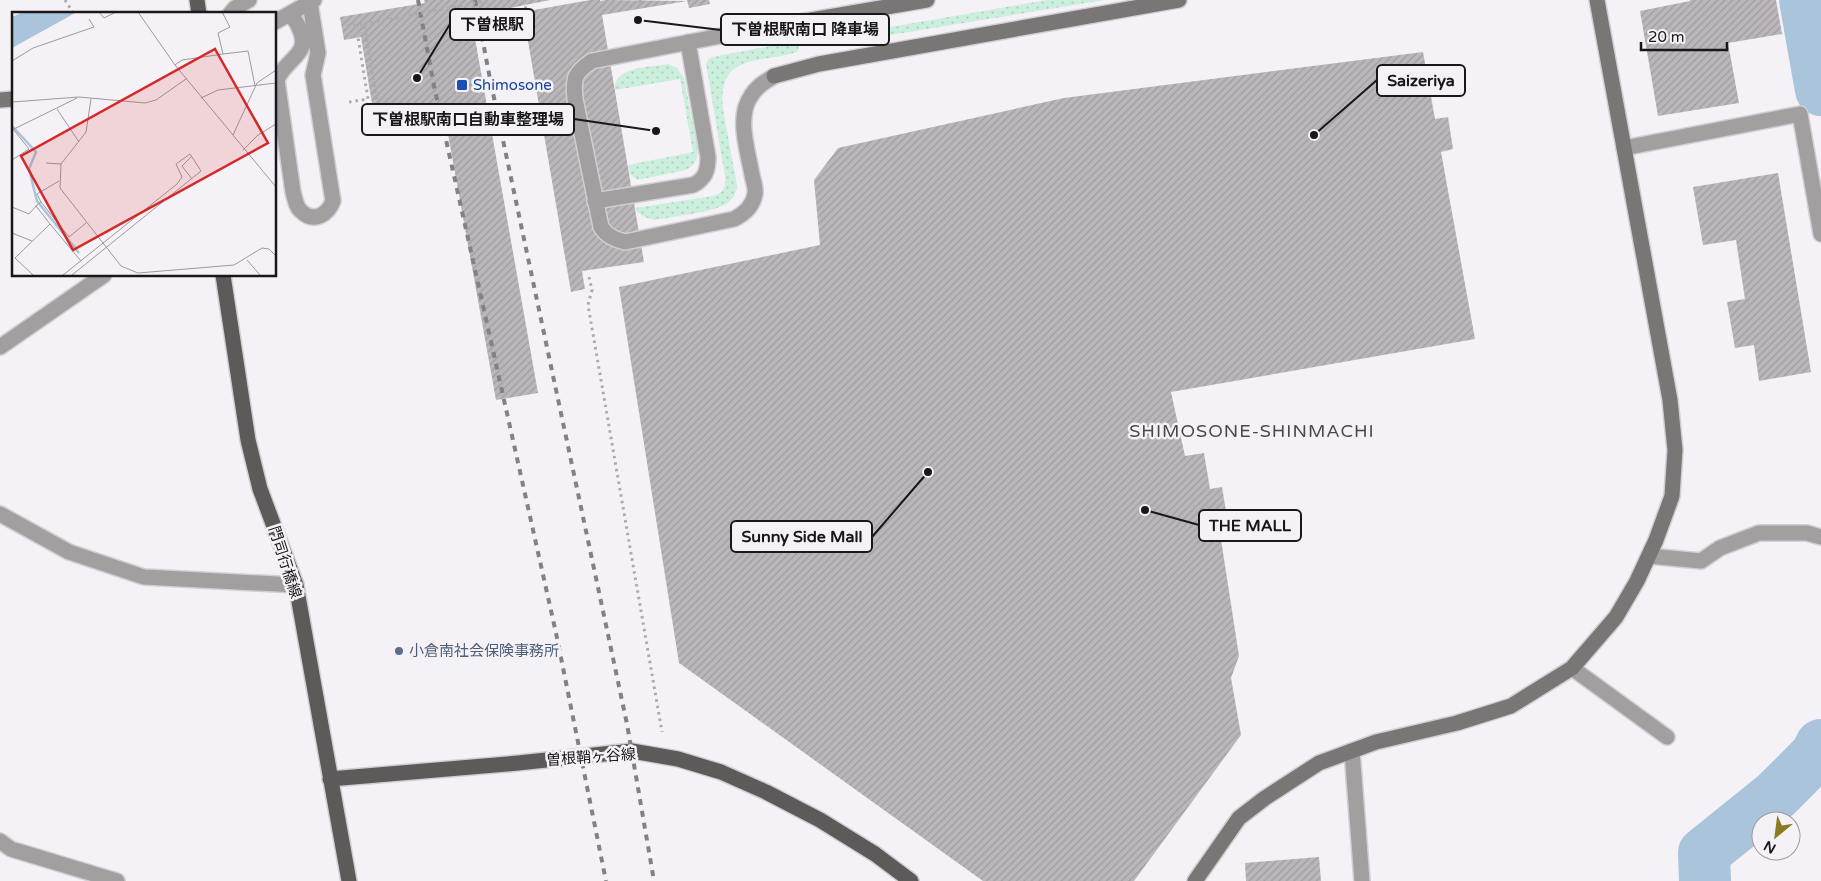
<svg xmlns="http://www.w3.org/2000/svg" width="1821" height="881" viewBox="0 0 1821 881" font-family="'Varela Round','Noto Sans JP',sans-serif">
	<style>
		.grass { fill: url(#grass-dots) }
		.lines { fill: none; stroke-linecap: round; stroke-linejoin: round }
		.river { stroke: #aac4dc; stroke-width: 52 }
		.building { fill: url(#building-hatch) }
		.lane-casing { stroke: #d2cfd3; stroke-width: 18 }
		.street-casing { stroke: #d2cfd3; stroke-width: 18 }
		.secondary-casing { stroke: #d2cfd3; stroke-width: 18 }
		.primary-casing { stroke: #d2cfd3; stroke-width: 18 }
		.path { stroke: #acaaae; stroke-width: 3; stroke-dasharray: 2.5 4; stroke-linecap: butt }
		.lane { stroke: #a19f9f; stroke-width: 15 }
		.street { stroke: #a19f9f; stroke-width: 15 }
		.secondary { stroke: #7a7676; stroke-width: 15 }
		.primary { stroke: #5e5a5a; stroke-width: 15 }
		.rail { stroke: #838185; stroke-width: 4; stroke-dasharray: 6 6; stroke-linecap: butt }
		.path-bridge { stroke: #acaaae; stroke-width: 3; stroke-dasharray: 2.5 4; stroke-linecap: butt }
		.transit-dot { fill: #1a4fb4; stroke: #f5f2f7; stroke-width: 2 }
		.service-dot { fill: #5c6f8a; stroke: #f5f2f7; stroke-width: 2 }
		.labels { text-anchor: middle; stroke-width: 5; stroke-linejoin: round; paint-order: stroke }
		.transit-label { font-size: 15px; fill: #164399; stroke: #f5f2f7; text-anchor: start }
		.street-label { font-size: 15px; fill: #181719; stroke: #f5f2f7 }
		.service-label { font-size: 15px; fill: #4e5e75; stroke: #f5f2f7; text-anchor: start }
		.quarter-label { font-size: 18px; letter-spacing: 1px; fill: #4a484c; stroke: #f5f2f7 }
		.inset-river { fill: none; stroke: #aac4dc; stroke-width: 2.5 }
		.inset-road { fill: none; stroke: #9d9a9e; stroke-width: 1 }
		.view { fill: #d62828; fill-opacity: 0.15; stroke: #d62828; stroke-width: 2.5 }
		.inset-edge { fill: none; stroke: #181719; stroke-width: 2.5 }
		.leader { fill: none; stroke: #181719; stroke-width: 2 }
		.callout-dot { fill: #181719; stroke: #f5f2f7; stroke-width: 2 }
		.callout { fill: #f5f2f7; stroke: #181719; stroke-width: 2 }
		.callout-label { font-size: 16px; text-anchor: middle; font-weight: bold; fill: #181719 }
	</style>
	<defs>
		<pattern id="grass-dots" width="8" height="8" patternUnits="userSpaceOnUse" patternTransform="scale(1.25)"><rect width="8" height="8" fill="#ccefdd"/><path d="M2 2h.1M6 6h.1" fill="none" stroke="#aeccbd" stroke-width="1.8" stroke-linecap="round"/></pattern>
		<pattern id="building-hatch" width="6" height="6" patternUnits="userSpaceOnUse" patternTransform="scale(1.25)"><rect width="6" height="6" fill="#bab6ba"/><path d="M-1 1l2-2M0 6l6-6M5 7l2-2" fill="none" stroke="#9f9c9f"/></pattern>
	</defs>
	<rect width="100%" height="100%" fill="#f5f2f7"/>
	<!-- grass -->
	<path class="grass" d="M1047 0H1105L829 45 824 42 826 38Z
		M792 42 798 45 799 48 797 52C760 64 717 52 723 109L737 185C737 192 733 200 726 204 711 213 674 216 656 220 648 219 638 216 635 208L713 196C723 193 726 187 725 177L706 64 708 60 712 57Z
		M668 64 677 68 684 78 698 151C697 160 694 166 686 170L637 180 630 174 628 165 693 152 680 79 615 90C612 66 652 67 668 64Z"/>
	<g class="lines">
		<!-- river -->
		<path class="river" d="M1805 0 1821 90
			M1705 881 1704 853 1776 795 1816 755 1821 745"/>
	</g>
	<!-- building -->
	<path class="building" d="M424 0H550L471 16 538 393 496 400 446 123 377 134 361 37 344 40 340 17 425 3Z
		M590 0H600V1L606 0 687 1 602 15 644 262 582 271 585 289 571 292 523 12Z
		M687 0H709L710 4 689 8Z
		M1690 0H1776L1782 34 1728 43 1739 103 1658 116 1640 11 1690 1Z
		M1423 52 1435 119 1448 117 1453 149 1441 152 1475 339 1171 392 1185 456 1204 453 1210 489 1222 487 1227 517 1218 520 1239 656 1231 678 1241 735 1134 881H983L679 663 619 287 820 245 814 180 838 148 1064 98Z
		M1778 173 1811 372 1759 381 1754 345 1735 348 1727 302 1745 299 1736 240 1703 245 1693 187Z
		M1319 857 1321 881H1246L1245 863Z"/>
	<g class="lines">
		<!-- lane casing -->
		<g class="lane-casing">
			<path id="lane" d="M230 14 235 8 249 0
				M288 15C295 19 297 22 300 30 311 55 285 59 277 80L293 192C295 199 296 207 301 211 314 224 328 214 333 201L313 75 318 53 310 3
				M275 22 314 0"/>
		</g>
		<!-- street casing -->
		<g class="street-casing">
			<path id="street" d="M741 32 592 61C574 73 573 78 575 99L601 227C607 236 614 239 625 242L734 219C744 214 753 206 755 194 756 188 753 180 752 175 748 151 736 117 751 96 757 86 765 82 774 76
				M1624 148 1800 114 1821 234
				M595 201 693 185C705 179 708 171 708 157L688 42
				M0 347 104 275
				M0 514 69 552 144 577 296 585
				M1649 556 1701 561 1720 548 1759 533H1807L1821 537
				M1572 668 1667 737
				M1352 751 1362 881
				M0 841 11 849 117 881"/>
		</g>
		<!-- secondary casing -->
		<g class="secondary-casing">
			<path id="secondary" d="M741 32 927 0
				M774 76 819 64 1179 0
				M0 100 14 99
				M1195 881 1239 818 1265 798 1319 763 1376 742 1457 723 1511 706 1572 668 1616 617 1637 581 1656 540 1672 496 1675 450 1670 400 1597 0"/>
		</g>
		<!-- primary casing -->
		<g class="primary-casing">
			<path id="primary" d="M197 0 199 14
				M223 275 248 440 260 489 296 585 349 881
				M330 779 518 763 632 751 678 759 721 772 766 792 820 820 875 854 911 881"/>
		</g>
		<!-- path -->
		<path class="path" d="M65 0 74 14
			M524 0 529 25
			M613 0 614 8
			M640 0 641 4
			M347 26 364 24 378 108 365 110
			M349 102 368 99 356 25
			M589 277 592 290 588 305 662 732"/>
		<!-- lane -->
		<use href="#lane" class="lane"/>
		<!-- street -->
		<use href="#street" class="street"/>
		<!-- secondary -->
		<use href="#secondary" class="secondary"/>
		<!-- primary -->
		<use href="#primary" class="primary"/>
		<!-- rail -->
		<path class="rail" d="M418 0 434 86 556 633 606 881
			M475 0 490 79 627 724 654 881"/>
		<!-- path-bridge -->
		<path class="path-bridge" d="M364 24 490 0"/>
	</g>
	<!-- markers -->
	<rect class="transit-dot" x="456" y="79" width="12" height="12" rx="2.5"/>
	<circle class="service-dot" cx="399" cy="651" r="5"/>
	<g class="labels">
		<!-- transit labels -->
		<g class="transit-label">
			<text x="473" y="90">Shimosone</text>
		</g>
		<!-- street labels -->
		<g class="street-label">
			<text transform="translate(285 562) rotate(72)" y="5">門司行橋線</text>
			<text transform="translate(591 757) rotate(-4)" y="5">曽根鞘ヶ谷線</text>
		</g>
		<!-- service labels -->
		<g class="service-label">
			<text x="409" y="656">小倉南社会保険事務所</text>
		</g>
		<!-- quarter labels -->
		<g class="quarter-label">
			<text x="1252" y="437">SHIMOSONE-SHINMACHI</text>
		</g>
	</g>
	<!-- overview -->
	<g transform="translate(12 12)">
		<rect width="264" height="264" fill="#f5f2f7"/>
		<path d="M11 0H65L0 36V5Z" fill="#aac4dc"/>
		<path class="inset-river" d="M0 114 24 140 17 157 25 189 67 241"/>
		<path class="inset-road" d="M87 0 92 6 104 0M126 0 163 53 264 175M211 42 236 39 243 74M0 49 21 36 82 15 77 7M163 53 170 48 211 42 206 21 218 15 210 0M189 86 206 78 264 71M79 87 74 120 49 152 48 176 109 254 126 261 222 253 250 236 257 237 264 244M0 90 67 85 133 91 144 88 174 67M45 97 67 130M0 118 65 86M221 123 245 71 264 58M231 138 246 123 264 112M0 148 17 137 1 117M34 151 49 152M180 167 170 154 180 144M29 190 25 182 47 169M0 195 17 202 24 194M38 212 24 194 29 190 57 225 74 211M0 221 20 229M235 248 248 263M21 263 3 246 38 212 69 249M51 263 165 172 170 165 164 152 178 142 189 159 60 263"/>
		<path class="view" d="M203 37 256 131 61 238 9 144Z"/>
		<rect width="264" height="264" class="inset-edge"/>
	</g>
	<!-- callouts -->
	<path class="leader" d="M417 78L450 24M638 20L721 30M1314 135L1377 80M656 131L574 119M1145 510L1199 525M928 472L872 537"/>
	<g class="callout-dot">
		<circle cx="417" cy="78" r="5"/>
		<circle cx="638" cy="20" r="5"/>
		<circle cx="1314" cy="135" r="5"/>
		<circle cx="656" cy="131" r="5"/>
		<circle cx="1145" cy="510" r="5"/>
		<circle cx="928" cy="472" r="5"/>
	</g>
	<g class="callout">
		<rect x="450" y="9" width="84" height="31" rx="5"/>
		<rect x="721" y="14" width="168" height="31" rx="5"/>
		<rect x="1377" y="65" width="88" height="31" rx="5"/>
		<rect x="362" y="104" width="212" height="31" rx="5"/>
		<rect x="1199" y="510" width="102" height="31" rx="5"/>
		<rect x="731" y="521" width="141" height="31" rx="5"/>
	</g>
	<g class="callout-label">
		<text x="492" y="30">下曽根駅</text>
		<text x="805" y="35">下曽根駅南口 降車場</text>
		<text x="1421" y="86">Saizeriya</text>
		<text x="468" y="125">下曽根駅南口自動車整理場</text>
		<text x="1250" y="531">THE MALL</text>
		<text x="802" y="542">Sunny Side Mall</text>
	</g>
	<!-- north arrow -->
	<g transform="translate(1776 836) rotate(209)"><circle r="24" fill="#f5f2f7" stroke="#9d9a9e"/>
	<path d="M0-4L9 19L0 12L-9 19Z" fill="#8b7a1f"/>
	<text y="-8" font-size="14" font-weight="bold" text-anchor="middle" fill="#181719">N</text>
	</g>
	<!-- scale -->
	<path d="M1641 42v8h86v-8" fill="none" stroke="#181719" stroke-width="2.5"/>
	<text x="1648" y="42" font-size="15" fill="#181719" stroke="#f5f2f7" stroke-width="4" paint-order="stroke">20 m</text>
</svg>
